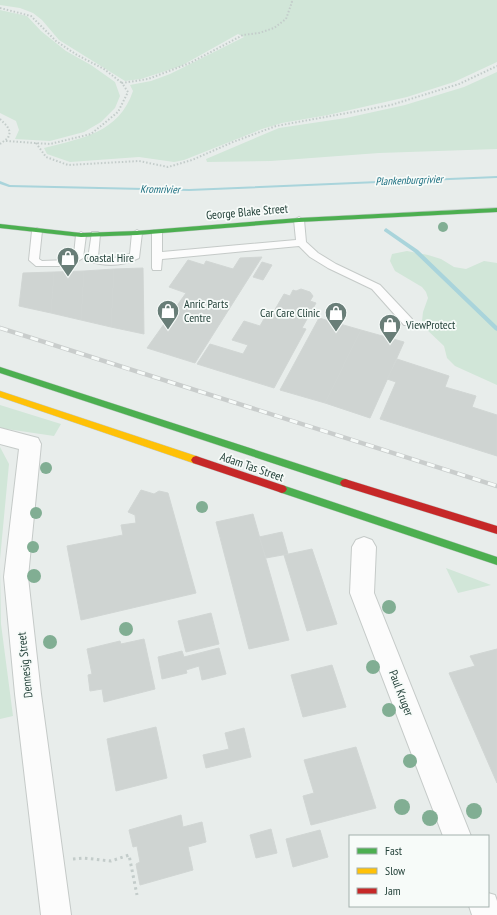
<svg xmlns="http://www.w3.org/2000/svg" width="497" height="915" viewBox="0 0 497 915" font-family="'PT Sans Narrow',sans-serif">
	<style>
		.green { fill: #d1e6d8 }
		.lines { fill: none; stroke-linecap: round; stroke-linejoin: round }
		.stream { fill: #a9d4db; fill-rule: evenodd }
		.building { fill: #cfd4d2; stroke: #d1d6d4 }
		.lane-casing { stroke: #c5cac8; stroke-width: 2 }
		.street-casing { stroke: #c5cac8; stroke-width: 2 }
		.fast-casing { stroke: #c3cbc8; stroke-width: 1 }
		.slow-casing { stroke: #c3cbc8; stroke-width: 1 }
		.jam-casing { stroke: #c3cbc8; stroke-width: 1 }
		.path-far1 { stroke: #c3ccca; stroke-width: 2; stroke-dasharray: 1.5 2; stroke-linecap: butt }
		.path { stroke: #c3ccca; stroke-width: 3; stroke-dasharray: 2.5 3.5; stroke-linecap: butt }
		.lane { fill: #fcfcfc; fill-rule: evenodd }
		.street { fill: #fcfcfc; fill-rule: evenodd }
		.fast { fill: #4caf50; fill-rule: evenodd }
		.slow { fill: #ffc107; fill-rule: evenodd }
		.jam { fill: #c62828; fill-rule: evenodd }
		.rail-casing { stroke: #c9cdcc; stroke-width: 4.5 }
		.rail { stroke: #f7fbf9; stroke-width: 3; stroke-dasharray: 8; stroke-linecap: butt }
		.tree { fill: #81ae93 }
		.labels { text-anchor: middle; stroke-width: 3.5; stroke-linejoin: round; paint-order: stroke }
		.far-water-label { font-size: 11px; font-style: italic; fill: #1c6f80; stroke: #f7fbf9 }
		.street-label { font-size: 12px; fill: #24423a; stroke: #f7fbf9 }
		.poi-label { font-size: 12px; fill: #24423a; stroke: #f7fbf9; text-anchor: start }
	</style>
	<rect width="100%" height="100%" fill="#e8edeb"/>
	<!-- green -->
	<path class="green" d="M0 0H497V62L454 82 407 97 328 115 282 123 262 129 184 160 174 162 139 157 70 162 47 154 44 148C82 138 119 133 133 91L130 85 151 81 170 74 244 37 238 34 181 66 141 79 125 81 59 40 42 20 33 13 20 8 0 5Z
		M0 10 27 16 41 31 66 51 91 65 115 82 120 96 115 108 101 122 84 132 50 141 15 139 19 130 16 121 0 113Z
		M497 72V149L379 153 271 161 207 162 206 159 279 128 346 118 405 105 464 87Z
		M407 251 428 255 441 259 454 267 466 269 484 261 497 263V385L455 366 447 358 444 346 424 327 422 321 423 312 428 298 426 292 422 287 395 271 390 261 392 254Z
		M0 405 61 424 54 436 0 428Z
		M0 447 9 464 0 559Z
		M0 566 1 624 13 716 0 719Z
		M446 568 491 585 458 593Z"/>
	<g class="lines">
		<!-- stream -->
		<path class="stream" d="M497 176V178L189 191 9 187 0 184V181L10 185 189 189Z
			M386 228 418 250 497 326V331L495 330 414 252 384 231V230Z"/>
	</g>
	<!-- building -->
	<path class="building" d="M262 257 195 363 147 348 186 293 169 287 188 260 204 265 206 261 233 269 240 258Z
		M262 262 272 265 263 280 253 277Z
		M143 268 144 334 111 327 114 269Z
		M114 269 111 327 81 320 84 271Z
		M84 271 81 320 51 313 54 272Z
		M54 272 51 313 19 306 23 273Z
		M301 289 310 292 313 296 310 301 316 303 302 328 306 329 274 388 197 364 210 344 243 354 248 345 232 340 244 321 260 326 265 317 270 318 284 294 290 296 293 290 296 291Z
		M319 318 361 330 325 403 280 390Z
		M361 330 404 342 370 418 325 403Z
		M397 359 449 376 445 387 476 396 472 407 497 415V456L380 419 396 382 387 379Z
		M141 490 154 494 159 491 168 493 196 593 81 620 67 546 123 535 121 525 136 523 135 515 128 512Z
		M253 514 289 640 249 649 216 522Z
		M282 532 288 554 266 558 259 537Z
		M312 549 337 624 307 631 284 555Z
		M211 613 219 644 186 652 178 621Z
		M144 639 155 689 104 702 102 689 90 691 88 675 92 674 87 649 120 641 121 644Z
		M219 648 226 674 202 680 199 666 186 670 187 673 162 679 158 657 182 651 184 657Z
		M497 649V783L449 673 475 666 470 656Z
		M332 665 346 707 303 717 291 675Z
		M156 727 167 778 116 791 107 739Z
		M244 728 251 757 206 768 203 755 229 749 225 733Z
		M356 747 376 808 311 825 303 796 314 793 304 760Z
		M181 815 183 827 202 822 206 842 188 847 193 870 140 885 136 864 140 862 137 846 133 847 129 830Z
		M271 829 277 853 256 858 250 835Z
		M320 830 328 857 293 867 286 839Z"/>
	<g class="lines">
		<!-- lane casing -->
		<g class="lane-casing">
			<path id="lane" d="M299 217 304 220 306 242 318 253 336 264 380 285 412 319 413 322 412 325H404L372 289 328 268 310 257 299 246 162 259 161 270H153L152 268V232L154 230H160L162 232V252L296 240 294 220Z
				M37 228 42 231 39 259 42 261 68 260 74 255 76 235 81 232 86 235 83 258 70 266H36L29 260 32 231Z
				M137 230 142 233 139 258C123 266 106 267 89 261L88 259 92 232H98L100 234 98 257 114 258 130 254 132 233Z"/>
		</g>
		<!-- street casing -->
		<g class="street-casing">
			<path id="street" d="M0 428 38 438 41 444 28 577 41 694 71 915H41L15 694 4 577 19 449 0 444Z
				M364 537 372 540 376 547 374 593 471 836H443L350 593 352 547 356 540Z
				M488 893 495 895 497 901V915H472L469 906H488Z"/>
		</g>
		<!-- fast casing -->
		<g class="fast-casing">
			<path id="fast" d="M497 208V212L299 222 137 235 81 237 0 228V224L81 233 137 231 299 218Z
				M0 367 345 479 348 480 350 483 348 486 345 487 0 373Z
				M282 485 497 557V565L279 492 277 489 279 486Z"/>
		</g>
		<!-- slow casing -->
		<g class="slow-casing">
			<path id="slow" d="M0 391 199 457 201 460 199 463 196 464 0 397Z"/>
		</g>
		<!-- jam casing -->
		<g class="jam-casing">
			<path id="jam" d="M196 456 285 486 287 489 285 492 282 493 193 463 191 460 193 457Z
				M345 479 497 526V534L342 486 340 483 342 480Z"/>
		</g>
		<!-- path-far1 -->
		<path class="path-far1" d="M0 8 31 16 56 41 77 55 104 69 122 83
			M0 119 7 126 10 132 8 138 0 144
			M6 141 50 144 91 134 118 112 128 92 122 83 148 79 190 63 243 35 259 33 274 28 286 19 292 2 290 0
			M36 143 46 157 68 165 139 161 168 167 192 160 233 142 276 126 391 105 459 84 497 66"/>
		<!-- path -->
		<path class="path" d="M73 859 83 858 111 861 129 855 137 895"/>
		<!-- lane -->
		<use href="#lane" class="lane"/>
		<!-- street -->
		<use href="#street" class="street"/>
		<!-- fast -->
		<use href="#fast" class="fast"/>
		<!-- slow -->
		<use href="#slow" class="slow"/>
		<!-- jam -->
		<use href="#jam" class="jam"/>
		<!-- rail casing -->
		<g class="rail-casing">
			<path id="rail" d="M0 328 497 486"/>
		</g>
		<!-- rail -->
		<use href="#rail" class="rail"/>
	</g>
	<!-- trees -->
	<g class="tree">
		<circle cx="443" cy="227" r="5"/>
		<circle cx="46" cy="468" r="6"/>
		<circle cx="202" cy="507" r="6"/>
		<circle cx="36" cy="513" r="6"/>
		<circle cx="33" cy="547" r="6"/>
		<circle cx="34" cy="576" r="7"/>
		<circle cx="389" cy="607" r="7"/>
		<circle cx="126" cy="629" r="7"/>
		<circle cx="50" cy="642" r="7"/>
		<circle cx="373" cy="667" r="7"/>
		<circle cx="389" cy="710" r="7"/>
		<circle cx="410" cy="761" r="7"/>
		<circle cx="402" cy="807" r="8"/>
		<circle cx="474" cy="811" r="8"/>
		<circle cx="430" cy="818" r="8"/>
	</g>
	<!-- icons -->
	<defs>
		<g id="shop-pin" transform="scale(1.15)"><path d="M0 17L-7.5 6A9.5 9.5 0 1 1 7.5 6Z" fill="#697e78" stroke="#f7fbf9"/><path d="M-5-2.5h2.3a2.7 3.5 0 0 1 5.4 0H5L5.5 6h-11ZM-1.5-2.5h3a1.5 2.3 0 0 0-3 0Z" fill="#fff"/></g>
	</defs>
	<g fill-rule="evenodd">
		<use href="#shop-pin" x="68" y="258"/>
		<use href="#shop-pin" x="168" y="311"/>
		<use href="#shop-pin" x="336" y="313"/>
		<use href="#shop-pin" x="390" y="325"/>
	</g>
	<g class="labels">
		<!-- far-water labels -->
		<g class="far-water-label">
			<text transform="translate(409 180) rotate(-2)" y="4">Plankenburgrivier</text>
			<text transform="translate(160 189) rotate(1)" y="4">Kromrivier</text>
		</g>
		<!-- street labels -->
		<g class="street-label">
			<text transform="translate(247 212) rotate(-5)" y="4">George Blake Street</text>
			<text transform="translate(252 467) rotate(19)" y="4">Adam Tas Street</text>
			<text transform="translate(25 665) rotate(-96)" y="4">Dennesig Street</text>
			<text transform="translate(401 693) rotate(69)" y="4">Paul Kruger</text>
		</g>
		<!-- poi labels -->
		<g class="poi-label">
			<text x="84" y="262">Coastal Hire</text>
			<text x="184" y="308">Anric Parts<tspan x="184" dy="14">Centre</tspan></text>
			<text x="320" y="317" text-anchor="end">Car Care Clinic</text>
			<text x="406" y="329">ViewProtect</text>
		</g>
	</g>
	<!-- legend -->
	<rect x="349" y="835" width="140" height="72" fill="#f7fbf9" stroke="#a3b1ad"/>
	<rect x="357" y="848" width="20" height="6" fill="#4caf50" stroke="#a3b1ad"/>
	<text x="385" y="855" font-size="12" fill="#24423a">Fast</text>
	<rect x="357" y="868" width="20" height="6" fill="#ffc107" stroke="#a3b1ad"/>
	<text x="385" y="875" font-size="12" fill="#24423a">Slow</text>
	<rect x="357" y="888" width="20" height="6" fill="#c62828" stroke="#a3b1ad"/>
	<text x="385" y="895" font-size="12" fill="#24423a">Jam</text>
</svg>
